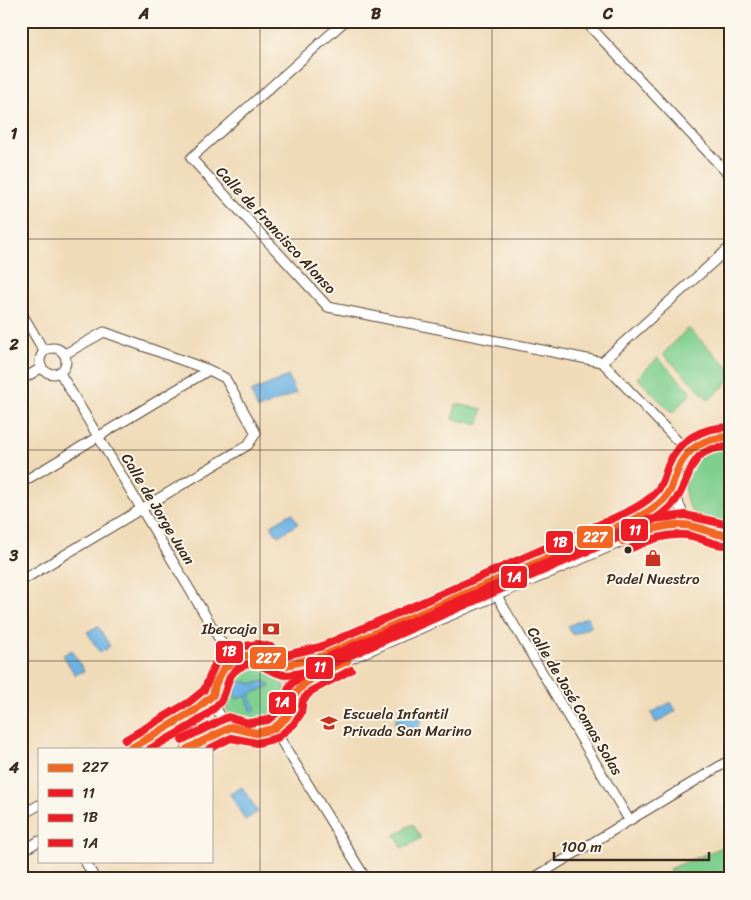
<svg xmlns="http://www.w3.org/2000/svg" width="751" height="900" viewBox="0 0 751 900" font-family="Sriracha,sans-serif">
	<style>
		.green { fill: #7fcf8f; stroke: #5d7c56 }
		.water { fill: #6cb2e3; stroke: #546e80 }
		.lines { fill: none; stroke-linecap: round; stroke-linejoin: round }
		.minor-casing { stroke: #564535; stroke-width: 11 }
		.minor { stroke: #fff; stroke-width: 9 }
		.bus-1-casing { stroke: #fbf7ec; stroke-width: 11 }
		.bus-2-casing { stroke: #fbf7ec; stroke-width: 11 }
		.bus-3-casing { stroke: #fbf7ec; stroke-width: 11 }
		.bus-4-casing { stroke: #fbf7ec; stroke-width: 11 }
		.bus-1 { stroke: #f26522; stroke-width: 8 }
		.bus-2 { stroke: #ee1c25; stroke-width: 8 }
		.bus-3 { stroke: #ee1c25; stroke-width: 8 }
		.bus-4 { stroke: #ee1c25; stroke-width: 8 }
		.grid { fill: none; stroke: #3b2a1e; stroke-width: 1; stroke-opacity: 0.55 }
		.bus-dot { fill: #3b2a1e; stroke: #fbf7ec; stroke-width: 2 }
		.labels { text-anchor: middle; stroke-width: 4; stroke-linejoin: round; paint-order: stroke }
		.street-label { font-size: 15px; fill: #3b2a1e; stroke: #fbf7ec }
		.poi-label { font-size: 15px; fill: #3b2a1e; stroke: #fbf7ec }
		.line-badge { stroke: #fbf7ec; stroke-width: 2 }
		.badge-label { font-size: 14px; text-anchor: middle; font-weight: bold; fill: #fff }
		.neatline { fill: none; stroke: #3b2a1e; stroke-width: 2 }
		.grid-label { font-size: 16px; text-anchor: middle; font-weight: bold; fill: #3b2a1e }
	</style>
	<rect width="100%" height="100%" fill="#fbf7ec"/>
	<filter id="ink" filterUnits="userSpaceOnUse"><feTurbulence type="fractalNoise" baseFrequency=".02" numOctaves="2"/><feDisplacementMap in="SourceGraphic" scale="10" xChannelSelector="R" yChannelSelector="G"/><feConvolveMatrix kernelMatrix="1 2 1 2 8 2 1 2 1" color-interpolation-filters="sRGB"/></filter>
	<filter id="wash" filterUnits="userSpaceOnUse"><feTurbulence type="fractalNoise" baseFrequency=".0096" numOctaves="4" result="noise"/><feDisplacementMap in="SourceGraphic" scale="20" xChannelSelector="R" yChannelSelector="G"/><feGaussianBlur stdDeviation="1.12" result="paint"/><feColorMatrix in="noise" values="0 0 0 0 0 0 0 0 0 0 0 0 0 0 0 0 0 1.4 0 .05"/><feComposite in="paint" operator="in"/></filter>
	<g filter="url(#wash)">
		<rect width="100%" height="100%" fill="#f0dbb9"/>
		<!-- green -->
		<path class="green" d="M688 328 730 369V380L709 400 663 354Z
			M658 358 692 393 672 413 637 378Z
			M456 404 482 409 479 424 453 419Z
			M719 449H730V526C678 532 667 460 719 449Z
			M223 694a31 31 0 1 1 62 0a31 31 0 1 1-62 0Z
			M413 824 421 838 403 849 395 835Z
			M730 844V879H673L669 869Z"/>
		<!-- water -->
		<path class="water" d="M288 376 296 393 258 409 251 392Z
			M292 513 298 524 278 536 271 525Z
			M587 617 592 626 573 635 568 626Z
			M98 626 110 646 100 653 87 632Z
			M72 650 84 671 75 675 63 655Z
			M243 681 252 684 264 681 270 686 250 694 256 710 252 712 246 696 236 699 235 692 238 684Z
			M671 702 676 711 656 723 651 713Z
			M400 709 423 716 417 731 395 723Z
			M242 787 258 812 245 820 230 794Z"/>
	</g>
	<g filter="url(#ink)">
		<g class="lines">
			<!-- minor casing -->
			<g class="minor-casing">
				<path id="minor" d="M345 21 191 158 328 307 602 362 688 452
					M585 21 730 176
					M21 312 44 351
					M40 361a13 13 0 1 1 26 0a13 13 0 1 1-26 0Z
					M602 362 730 247
					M60 373 232 660
					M21 380 41 368
					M730 437C657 429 659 544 730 535
					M21 483 209 370
					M21 581 248 445 256 433 225 378 209 370 104 332 65 354
					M497 596 629 820
					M214 694a40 40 0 1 1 80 0a40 40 0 1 1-80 0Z
					M281 664 302 662 323 656 644 514 662 501 674 485
					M294 695 311 680 329 668 651 529 674 525 696 527
					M274 729 366 879
					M130 749 194 711 213 695
					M186 749 231 727
					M21 815 39 805
					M21 852 39 841
					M85 861 95 879
					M532 879 730 760"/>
			</g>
			<!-- minor -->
			<use href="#minor" class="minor"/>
			<!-- bus-1 casing -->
			<g class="bus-1-casing">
				<path id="bus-1" d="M623 541C645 531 671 520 695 527 708 530 717 536 730 535
					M130 749 194 711 213 695 215 685 224 668 238 657 257 654 286 665 323 656 609 531C627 522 648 515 663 500 672 491 673 481 678 469 686 448 707 437 730 437
					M187 749 231 727 256 733 273 729 286 718 291 710 294 695 304 684 318 674 347 661"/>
			</g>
			<!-- bus-2 casing -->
			<g class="bus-2-casing">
				<path id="bus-2" d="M627 550C647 541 669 531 692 536 705 540 715 546 730 545
					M150 749C173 735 202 723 220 702 230 690 223 673 245 665 261 660 270 674 285 675 299 675 312 669 326 666L613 540C632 531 654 523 670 507 694 483 683 446 730 447
					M209 749 231 738 257 743 277 738 294 724 301 713 303 700 311 691 351 670"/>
			</g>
			<!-- bus-3 casing -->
			<g class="bus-3-casing">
				<path id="bus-3" d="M125 740 188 703 204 690 216 662 234 648 257 644 271 647 286 655 320 647 605 522C622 514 642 507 655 493 663 486 664 476 668 466 678 440 703 427 730 427"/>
			</g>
			<!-- bus-4 casing -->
			<g class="bus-4-casing">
				<path id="bus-4" d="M182 740 228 717 249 723 268 720 278 712 291 684 324 659 647 520 685 515 729 525"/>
			</g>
			<!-- bus-1 -->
			<use href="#bus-1" class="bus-1"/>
			<!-- bus-2 -->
			<use href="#bus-2" class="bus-2"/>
			<!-- bus-3 -->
			<use href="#bus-3" class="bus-3"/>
			<!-- bus-4 -->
			<use href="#bus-4" class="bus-4"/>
		</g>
	</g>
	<!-- grid -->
	<path class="grid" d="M260 21V879M492 21V879M21 239H730M21 450H730M21 661H730"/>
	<!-- icons -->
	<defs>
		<g id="shop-bare" transform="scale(1.35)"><path d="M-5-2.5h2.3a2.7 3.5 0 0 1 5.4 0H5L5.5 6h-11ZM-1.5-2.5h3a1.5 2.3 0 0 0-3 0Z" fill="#c8321e" stroke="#fbf7ec" stroke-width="2.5" paint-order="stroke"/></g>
		<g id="bank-bare" transform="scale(1.35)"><path d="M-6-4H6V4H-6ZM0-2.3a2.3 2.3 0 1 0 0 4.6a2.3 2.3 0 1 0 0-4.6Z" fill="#c8321e" stroke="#fbf7ec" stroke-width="2.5" paint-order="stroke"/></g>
		<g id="school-bare" transform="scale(1.35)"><path d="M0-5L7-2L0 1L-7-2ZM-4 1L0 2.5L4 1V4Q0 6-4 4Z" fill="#c8321e" stroke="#fbf7ec" stroke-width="2.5" paint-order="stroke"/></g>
	</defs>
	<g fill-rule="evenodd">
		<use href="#shop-bare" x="653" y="558"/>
		<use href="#bank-bare" x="271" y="629"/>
		<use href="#school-bare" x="329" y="723"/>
	</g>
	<!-- markers -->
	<circle class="bus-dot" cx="628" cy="550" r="4.5"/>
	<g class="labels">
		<!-- street labels -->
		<g class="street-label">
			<text transform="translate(276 230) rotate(47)" y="5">Calle de Francisco Alonso</text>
			<text transform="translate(158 509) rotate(59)" y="5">Calle de Jorge Juan</text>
			<text transform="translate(575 701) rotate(59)" y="5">Calle de José Comas Solas</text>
		</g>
		<!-- poi labels -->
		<g class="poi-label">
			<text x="653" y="584">Padel Nuestro</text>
			<text x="257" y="634" text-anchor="end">Ibercaja</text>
			<text x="343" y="719" text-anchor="start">Escuela Infantil<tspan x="343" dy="17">Privada San Marino</tspan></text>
		</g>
	</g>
	<g class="line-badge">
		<rect x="620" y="518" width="29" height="24" rx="5" fill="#ee1c25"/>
		<rect x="576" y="525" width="38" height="24" rx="5" fill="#f26522"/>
		<rect x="545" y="530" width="29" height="24" rx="5" fill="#ee1c25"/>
		<rect x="500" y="565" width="28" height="24" rx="5" fill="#ee1c25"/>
		<rect x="215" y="640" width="29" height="24" rx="5" fill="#ee1c25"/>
		<rect x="249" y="646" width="38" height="24" rx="5" fill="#f26522"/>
		<rect x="305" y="656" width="29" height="24" rx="5" fill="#ee1c25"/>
		<rect x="268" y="691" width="29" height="24" rx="5" fill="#ee1c25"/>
	</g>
	<g class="badge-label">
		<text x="635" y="535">11</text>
		<text x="595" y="542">227</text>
		<text x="560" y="547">1B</text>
		<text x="514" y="582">1A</text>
		<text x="229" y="656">1B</text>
		<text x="268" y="663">227</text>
		<text x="320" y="672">11</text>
		<text x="282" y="707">1A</text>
	</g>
	<!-- margin -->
	<rect width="751" height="900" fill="none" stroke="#fbf7ec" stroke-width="55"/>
	<!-- legend -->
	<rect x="38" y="748" width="175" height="115" fill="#fbf7ec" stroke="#aea59a"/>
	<rect x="48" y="764" width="25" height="8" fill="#f26522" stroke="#aea59a"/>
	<text x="82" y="772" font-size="15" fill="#3b2a1e">227</text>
	<rect x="48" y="789" width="25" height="8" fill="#ee1c25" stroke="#aea59a"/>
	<text x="82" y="798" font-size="15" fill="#3b2a1e">11</text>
	<rect x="48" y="814" width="25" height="8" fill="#ee1c25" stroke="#aea59a"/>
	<text x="82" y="822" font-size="15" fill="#3b2a1e">1B</text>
	<rect x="48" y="839" width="25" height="8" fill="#ee1c25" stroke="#aea59a"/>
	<text x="82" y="848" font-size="15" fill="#3b2a1e">1A</text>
	<!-- scale -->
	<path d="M554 852v8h155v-8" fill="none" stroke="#3b2a1e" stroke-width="2.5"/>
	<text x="561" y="852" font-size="15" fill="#3b2a1e" stroke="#fbf7ec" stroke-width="4" paint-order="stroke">100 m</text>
	<rect x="28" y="28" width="696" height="844" class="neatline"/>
	<g class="grid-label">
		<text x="144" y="19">A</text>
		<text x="376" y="19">B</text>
		<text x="608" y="19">C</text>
		<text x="14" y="139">1</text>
		<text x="14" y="350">2</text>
		<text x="14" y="561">3</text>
		<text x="14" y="773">4</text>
	</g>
</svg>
